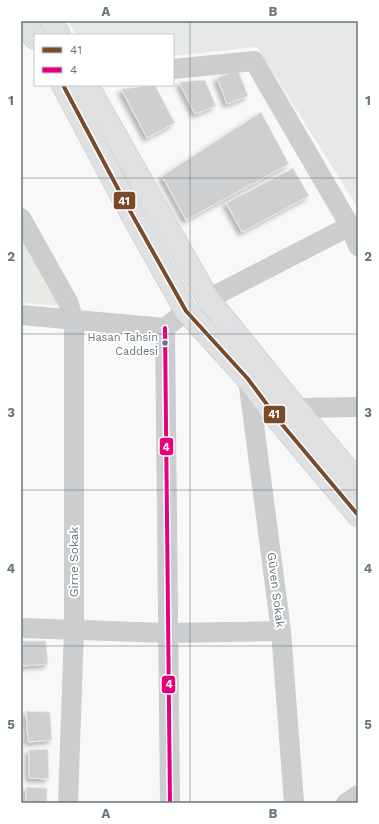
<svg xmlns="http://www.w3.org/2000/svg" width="379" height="824" viewBox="0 0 379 824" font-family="'Work Sans',sans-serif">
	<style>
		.built { fill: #e7e9e8 }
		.green { fill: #e8eae6 }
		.building { fill: #cdcfd0; stroke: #e8e8e8; filter: url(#shadow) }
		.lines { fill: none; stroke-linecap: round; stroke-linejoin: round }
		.major-casing { stroke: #d3d4d5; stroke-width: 24 }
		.minor { stroke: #cbcdce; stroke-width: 20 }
		.major { stroke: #dfe0e1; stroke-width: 22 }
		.bus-1-casing { stroke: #fff; stroke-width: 7 }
		.bus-2-casing { stroke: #fff; stroke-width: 7 }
		.bus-1 { stroke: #7a4b2a; stroke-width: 4 }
		.bus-2 { stroke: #e5007d; stroke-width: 4 }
		.grid { fill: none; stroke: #66777f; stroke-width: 1; stroke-opacity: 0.55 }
		.bus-dot { fill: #66777f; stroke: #fff; stroke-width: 1.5 }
		.labels { text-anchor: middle; stroke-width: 4; stroke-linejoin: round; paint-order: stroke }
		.bus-label { font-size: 11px; fill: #66777f; stroke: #fff; text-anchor: end }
		.street-label { font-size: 12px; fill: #66777f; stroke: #fff }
		.line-badge { stroke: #fff; stroke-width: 1.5 }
		.badge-label { font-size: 11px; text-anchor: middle; font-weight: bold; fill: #fff }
		.neatline { fill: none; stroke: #66777f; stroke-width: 1.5 }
		.grid-label { font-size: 13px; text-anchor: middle; font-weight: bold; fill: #66777f }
	</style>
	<defs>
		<filter id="shadow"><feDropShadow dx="-3.5" dy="3.5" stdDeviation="2" flood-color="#0004"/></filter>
	</defs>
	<rect width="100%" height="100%" fill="#f8f8f8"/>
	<!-- built -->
	<path class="built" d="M68 21H358V208L257 47 173 56V35H76Z"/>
	<!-- green -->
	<path class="green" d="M21 234 63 306 21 303Z"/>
	<!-- building -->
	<path class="building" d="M238 70 248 96 227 104 217 78Z
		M205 80 216 106 195 114 179 82Z
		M155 85 175 123 147 138 121 89Z
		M261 112 289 164 186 220 162 176Z
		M293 168 309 196 242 232 226 203Z
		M23 641H46L48 664 22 666Z
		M26 711 50 712 52 740 28 742Z
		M48 749 49 779 29 778V750Z
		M26 787 47 788V803H26Z"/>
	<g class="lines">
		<!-- major casing -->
		<g class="major-casing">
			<path id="major" d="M25 21 35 38
				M52 21 59 35
				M63 85 125 202 186 311 248 379 280 422 358 515
				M87 85 208 299 296 408 358 482"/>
		</g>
		<!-- minor -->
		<path class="minor" d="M173 69 254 61 350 226 358 246
			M21 218 68 302 74 320V630L68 803
			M208 299 350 226
			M21 315 165 328 186 311
			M165 328 170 803
			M248 379 281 631 294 803
			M296 408 358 407
			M21 628 168 633 281 631
			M346 803 358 795"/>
		<!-- major -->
		<use href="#major" class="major"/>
		<!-- bus-1 casing -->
		<g class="bus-1-casing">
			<path id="bus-1" d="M63 85 125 202 186 311 248 379 280 422 358 515"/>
		</g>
		<!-- bus-2 casing -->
		<g class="bus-2-casing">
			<path id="bus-2" d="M165 328 170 803"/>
		</g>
		<!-- bus-1 -->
		<use href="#bus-1" class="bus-1"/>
		<!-- bus-2 -->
		<use href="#bus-2" class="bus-2"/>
	</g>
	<!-- grid -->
	<path class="grid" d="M190 21V803M21 178H358M21 334H358M21 490H358M21 646H358"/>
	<!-- markers -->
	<circle class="bus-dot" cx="165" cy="343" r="3.5"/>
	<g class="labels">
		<!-- bus labels -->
		<g class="bus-label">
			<text x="158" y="341">Hasan Tahsin<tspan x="158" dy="14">Caddesi</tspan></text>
		</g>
		<!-- street labels -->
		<g class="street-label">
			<text transform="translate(74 562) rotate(-90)" y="4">Girne Sokak</text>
			<text transform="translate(276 590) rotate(83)" y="4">Güven Sokak</text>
		</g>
	</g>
	<g class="line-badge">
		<rect x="113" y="191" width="23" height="19" rx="4" fill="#7a4b2a"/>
		<rect x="263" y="405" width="23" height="19" rx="4" fill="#7a4b2a"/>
		<rect x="159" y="437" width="15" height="19" rx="4" fill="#e5007d"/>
		<rect x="161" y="675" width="15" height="19" rx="4" fill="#e5007d"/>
	</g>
	<g class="badge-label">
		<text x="124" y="205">41</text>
		<text x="274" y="418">41</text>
		<text x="166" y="451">4</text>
		<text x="169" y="688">4</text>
	</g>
	<!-- border -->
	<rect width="379" height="824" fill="none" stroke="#ffffff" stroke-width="44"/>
	<!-- legend -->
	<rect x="34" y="34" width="140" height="52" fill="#ffffff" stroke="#c2c9cc"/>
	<rect x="42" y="47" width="20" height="6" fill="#7a4b2a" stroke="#c2c9cc"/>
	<text x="70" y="54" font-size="12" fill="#66777f">41</text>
	<rect x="42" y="67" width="20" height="6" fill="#e5007d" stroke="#c2c9cc"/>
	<text x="70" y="74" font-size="12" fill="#66777f">4</text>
	<rect x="22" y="22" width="335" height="780" class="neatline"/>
	<g class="grid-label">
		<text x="106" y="16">A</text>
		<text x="273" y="16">B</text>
		<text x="11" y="105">1</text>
		<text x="368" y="105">1</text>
		<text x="11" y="261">2</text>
		<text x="368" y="261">2</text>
		<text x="11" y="417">3</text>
		<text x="368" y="417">3</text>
		<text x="11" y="573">4</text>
		<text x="368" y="573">4</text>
		<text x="11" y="729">5</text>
		<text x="368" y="729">5</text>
		<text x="106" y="818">A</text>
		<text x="273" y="818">B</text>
	</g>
</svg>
